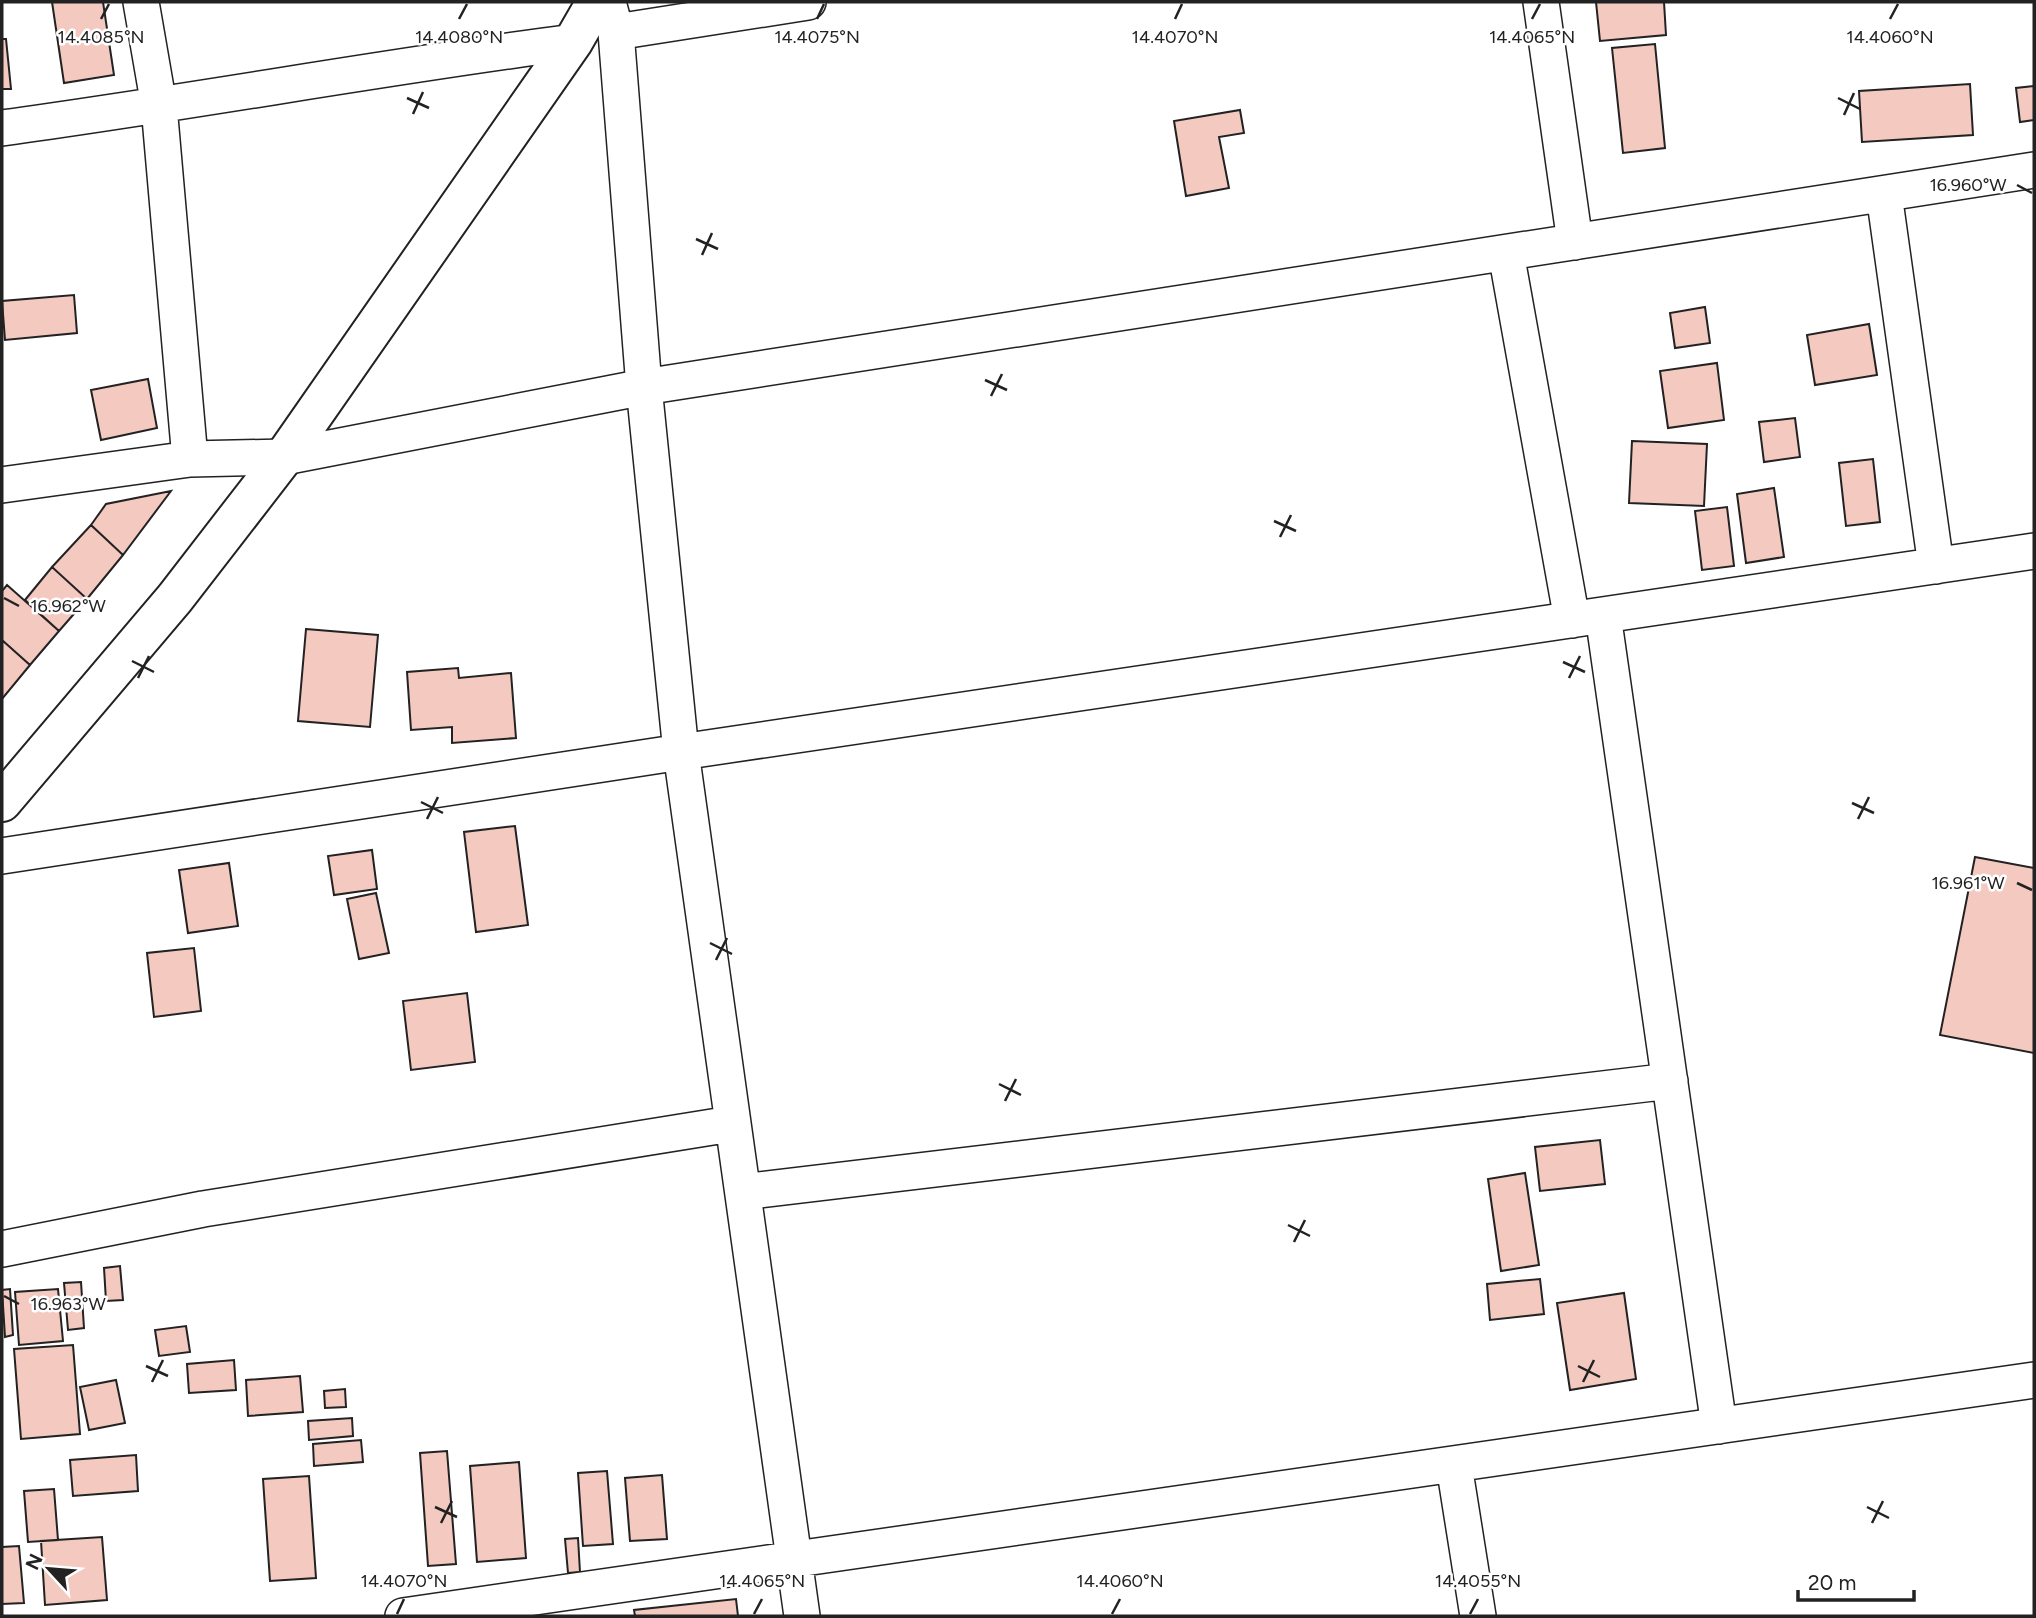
<svg xmlns="http://www.w3.org/2000/svg" width="2036" height="1618" viewBox="0 0 2036 1618" font-family="Figtree,sans-serif">
	<style>
		.building { fill: #f3c9c0; stroke: #222; stroke-width: 2 }
		.lines { fill: none; stroke-linecap: round; stroke-linejoin: round }
		.minor-casing { stroke: #222; stroke-width: 38 }
		.tertiary-casing { stroke: #222; stroke-width: 42 }
		.minor { stroke: #fff; stroke-width: 35 }
		.tertiary { stroke: #fff; stroke-width: 38 }
		.ticks { fill: none; stroke: #222; stroke-width: 2.5 }
		.ticks-label { font-size: 18px; text-anchor: middle; fill: #222; stroke: #fff; stroke-width: 5; stroke-linejoin: round; paint-order: stroke }
	</style>
	<rect width="100%" height="100%" fill="#fff"/>
	<!-- building -->
	<path class="building" d="M52 2H103L114 75 64 83Z
		M1596 2H1664L1666 35 1600 41Z
		M2 39H6L11 89H2Z
		M1655 44 1665 148 1623 153 1612 48Z
		M1970 84 1973 135 1862 142 1859 91Z
		M2034 86V120L2020 122 2016 88Z
		M1240 110 1244 133 1219 137 1229 188 1186 196 1174 121Z
		M74 295 77 333 5 340 2 301Z
		M1705 307 1710 343 1675 348 1670 313Z
		M1869 324 1877 375 1815 385 1807 335Z
		M1717 363 1724 420 1668 428 1660 371Z
		M148 379 157 428 101 440 91 390Z
		M1795 418 1800 457 1764 462 1759 422Z
		M1632 441 1707 444 1704 506 1629 503Z
		M1873 459 1880 522 1846 526 1839 463Z
		M1774 488 1784 557 1746 563 1737 494Z
		M171 491 123 555 91 525 106 504Z
		M1727 507 1734 566 1702 570 1695 511Z
		M91 525 123 555 87 599 52 567Z
		M52 567 87 599 59 631 25 600Z
		M7 585 59 631 30 665 2 640V591Z
		M306 629 378 635 370 727 298 721Z
		M2 640 30 665 2 699Z
		M458 668 459 678 511 673 516 738 452 743V727L411 730 407 672Z
		M515 826 528 925 476 932 464 832Z
		M372 850 377 889 334 895 328 856Z
		M1975 857 2034 868V1053L1940 1035Z
		M229 863 238 926 188 933 179 870Z
		M376 893 389 953 359 959 347 899Z
		M194 948 201 1011 154 1017 147 953Z
		M467 993 475 1062 411 1070 403 1001Z
		M1600 1140 1605 1184 1540 1191 1535 1147Z
		M1525 1173 1539 1265 1501 1271 1488 1179Z
		M120 1266 123 1300 106 1301 104 1268Z
		M1540 1279 1544 1314 1490 1320 1487 1284Z
		M81 1282 84 1328 68 1330 64 1283Z
		M10 1289 13 1335 5 1337 2 1290Z
		M58 1289 63 1341 19 1345 15 1292Z
		M1624 1293 1636 1379 1570 1390 1557 1303Z
		M186 1326 190 1352 159 1356 155 1330Z
		M73 1345 80 1434 21 1439 14 1349Z
		M234 1360 236 1390 189 1393 187 1364Z
		M300 1376 303 1412 248 1416 246 1380Z
		M116 1380 125 1423 89 1430 80 1387Z
		M345 1389 346 1407 325 1408 324 1391Z
		M352 1418 353 1436 309 1440 308 1421Z
		M361 1440 363 1462 314 1466 313 1444Z
		M447 1451 456 1564 428 1566 420 1453Z
		M136 1455 138 1491 73 1496 70 1460Z
		M519 1462 526 1558 477 1562 470 1466Z
		M607 1471 613 1544 583 1546 578 1473Z
		M662 1475 667 1539 630 1541 625 1478Z
		M309 1476 316 1578 270 1581 263 1479Z
		M54 1489 58 1540 28 1542 24 1491Z
		M102 1537 107 1600 45 1605 41 1541Z
		M578 1538 580 1572 568 1573 565 1539Z
		M19 1546 24 1603 2 1604V1547Z
		M736 1599 738 1616H635L634 1610Z"/>
	<g class="lines">
		<!-- minor casing -->
		<g class="minor-casing">
			<path id="minor" d="M141 2 159 106 190 459
				M608 2 616 32 644 387 681 752 802 1616
				M1541 2 1575 242
				M616 32 808 2
				M2 128C193 102 382 67 573 42
				M1884 194 1936 566
				M1506 253 1572 620
				M2 485 190 459 284 457 644 387 2034 170
				M1603 615 1719 1426
				M2 856 681 752 2034 551
				M743 1192 1670 1081
				M2 1249 203 1209 731 1124
				M1454 1465 1478 1616
				M403 1616 2034 1380"/>
		</g>
		<!-- tertiary casing -->
		<g class="tertiary-casing">
			<path id="tertiary" d="M2 802 175 598 284 457 573 42 596 2"/>
		</g>
		<!-- minor -->
		<use href="#minor" class="minor"/>
		<!-- tertiary -->
		<use href="#tertiary" class="tertiary"/>
	</g>
	<!-- ticks -->
	<path class="ticks" d="M101 19 109 4M459 19 467 4M817 19 824 4M1175 19 1182 4M1532 19 1540 4M1890 19 1898 4M407 98 429 108M1838 98 1860 109M413 114 423 92M1844 115 1854 93M2017 185 2032 193M696 239 718 249M702 255 712 233M985 380 1007 390M991 396 1002 374M1274 521 1296 531M1280 537 1291 515M4 598 19 606M132 661 154 672M1563 662 1585 672M138 678 149 656M1569 678 1580 656M421 802 443 813M1852 803 1874 813M427 819 438 797M1858 819 1869 797M2017 883 2032 890M710 943 732 954M716 960 727 938M999 1084 1021 1095M1005 1101 1016 1079M1288 1225 1310 1236M1294 1242 1305 1220M4 1296 19 1304M146 1366 168 1376M1578 1366 1600 1377M152 1382 163 1360M1583 1382 1594 1360M435 1507 457 1517M1867 1507 1889 1518M441 1523 452 1501M1872 1523 1883 1501M397 1614 404 1599M754 1614 762 1599M1112 1614 1120 1599M1470 1614 1478 1599"/>
	<g class="ticks-label">
		<text x="101" y="43">14.4085°N</text>
		<text x="459" y="43">14.4080°N</text>
		<text x="817" y="43">14.4075°N</text>
		<text x="1175" y="43">14.4070°N</text>
		<text x="1532" y="43">14.4065°N</text>
		<text x="1890" y="43">14.4060°N</text>
		<text x="1968" y="191">16.960°W</text>
		<text x="68" y="612">16.962°W</text>
		<text x="1968" y="889">16.961°W</text>
		<text x="68" y="1310">16.963°W</text>
		<text x="404" y="1587">14.4070°N</text>
		<text x="762" y="1587">14.4065°N</text>
		<text x="1120" y="1587">14.4060°N</text>
		<text x="1478" y="1587">14.4055°N</text>
	</g>
	<!-- border -->
	<rect width="2036" height="1618" fill="none" stroke="#222222" stroke-width="7"/>
	<!-- north arrow -->
	<g transform="translate(49 1569) rotate(296)" stroke="#ffffff" stroke-width="5" paint-order="stroke">
	<path d="M0-5L12 26L0 18L-12 26Z" fill="#222222"/>
	<text y="-10" font-size="19" font-weight="bold" text-anchor="middle" fill="#222222">N</text>
	</g>
	<!-- scale -->
	<path d="M1798 1590v10h116v-10" fill="none" stroke="#222222" stroke-width="3.5"/>
	<text x="1808" y="1590" font-size="21" fill="#222222" stroke="#ffffff" stroke-width="5" paint-order="stroke">20 m</text>
</svg>
